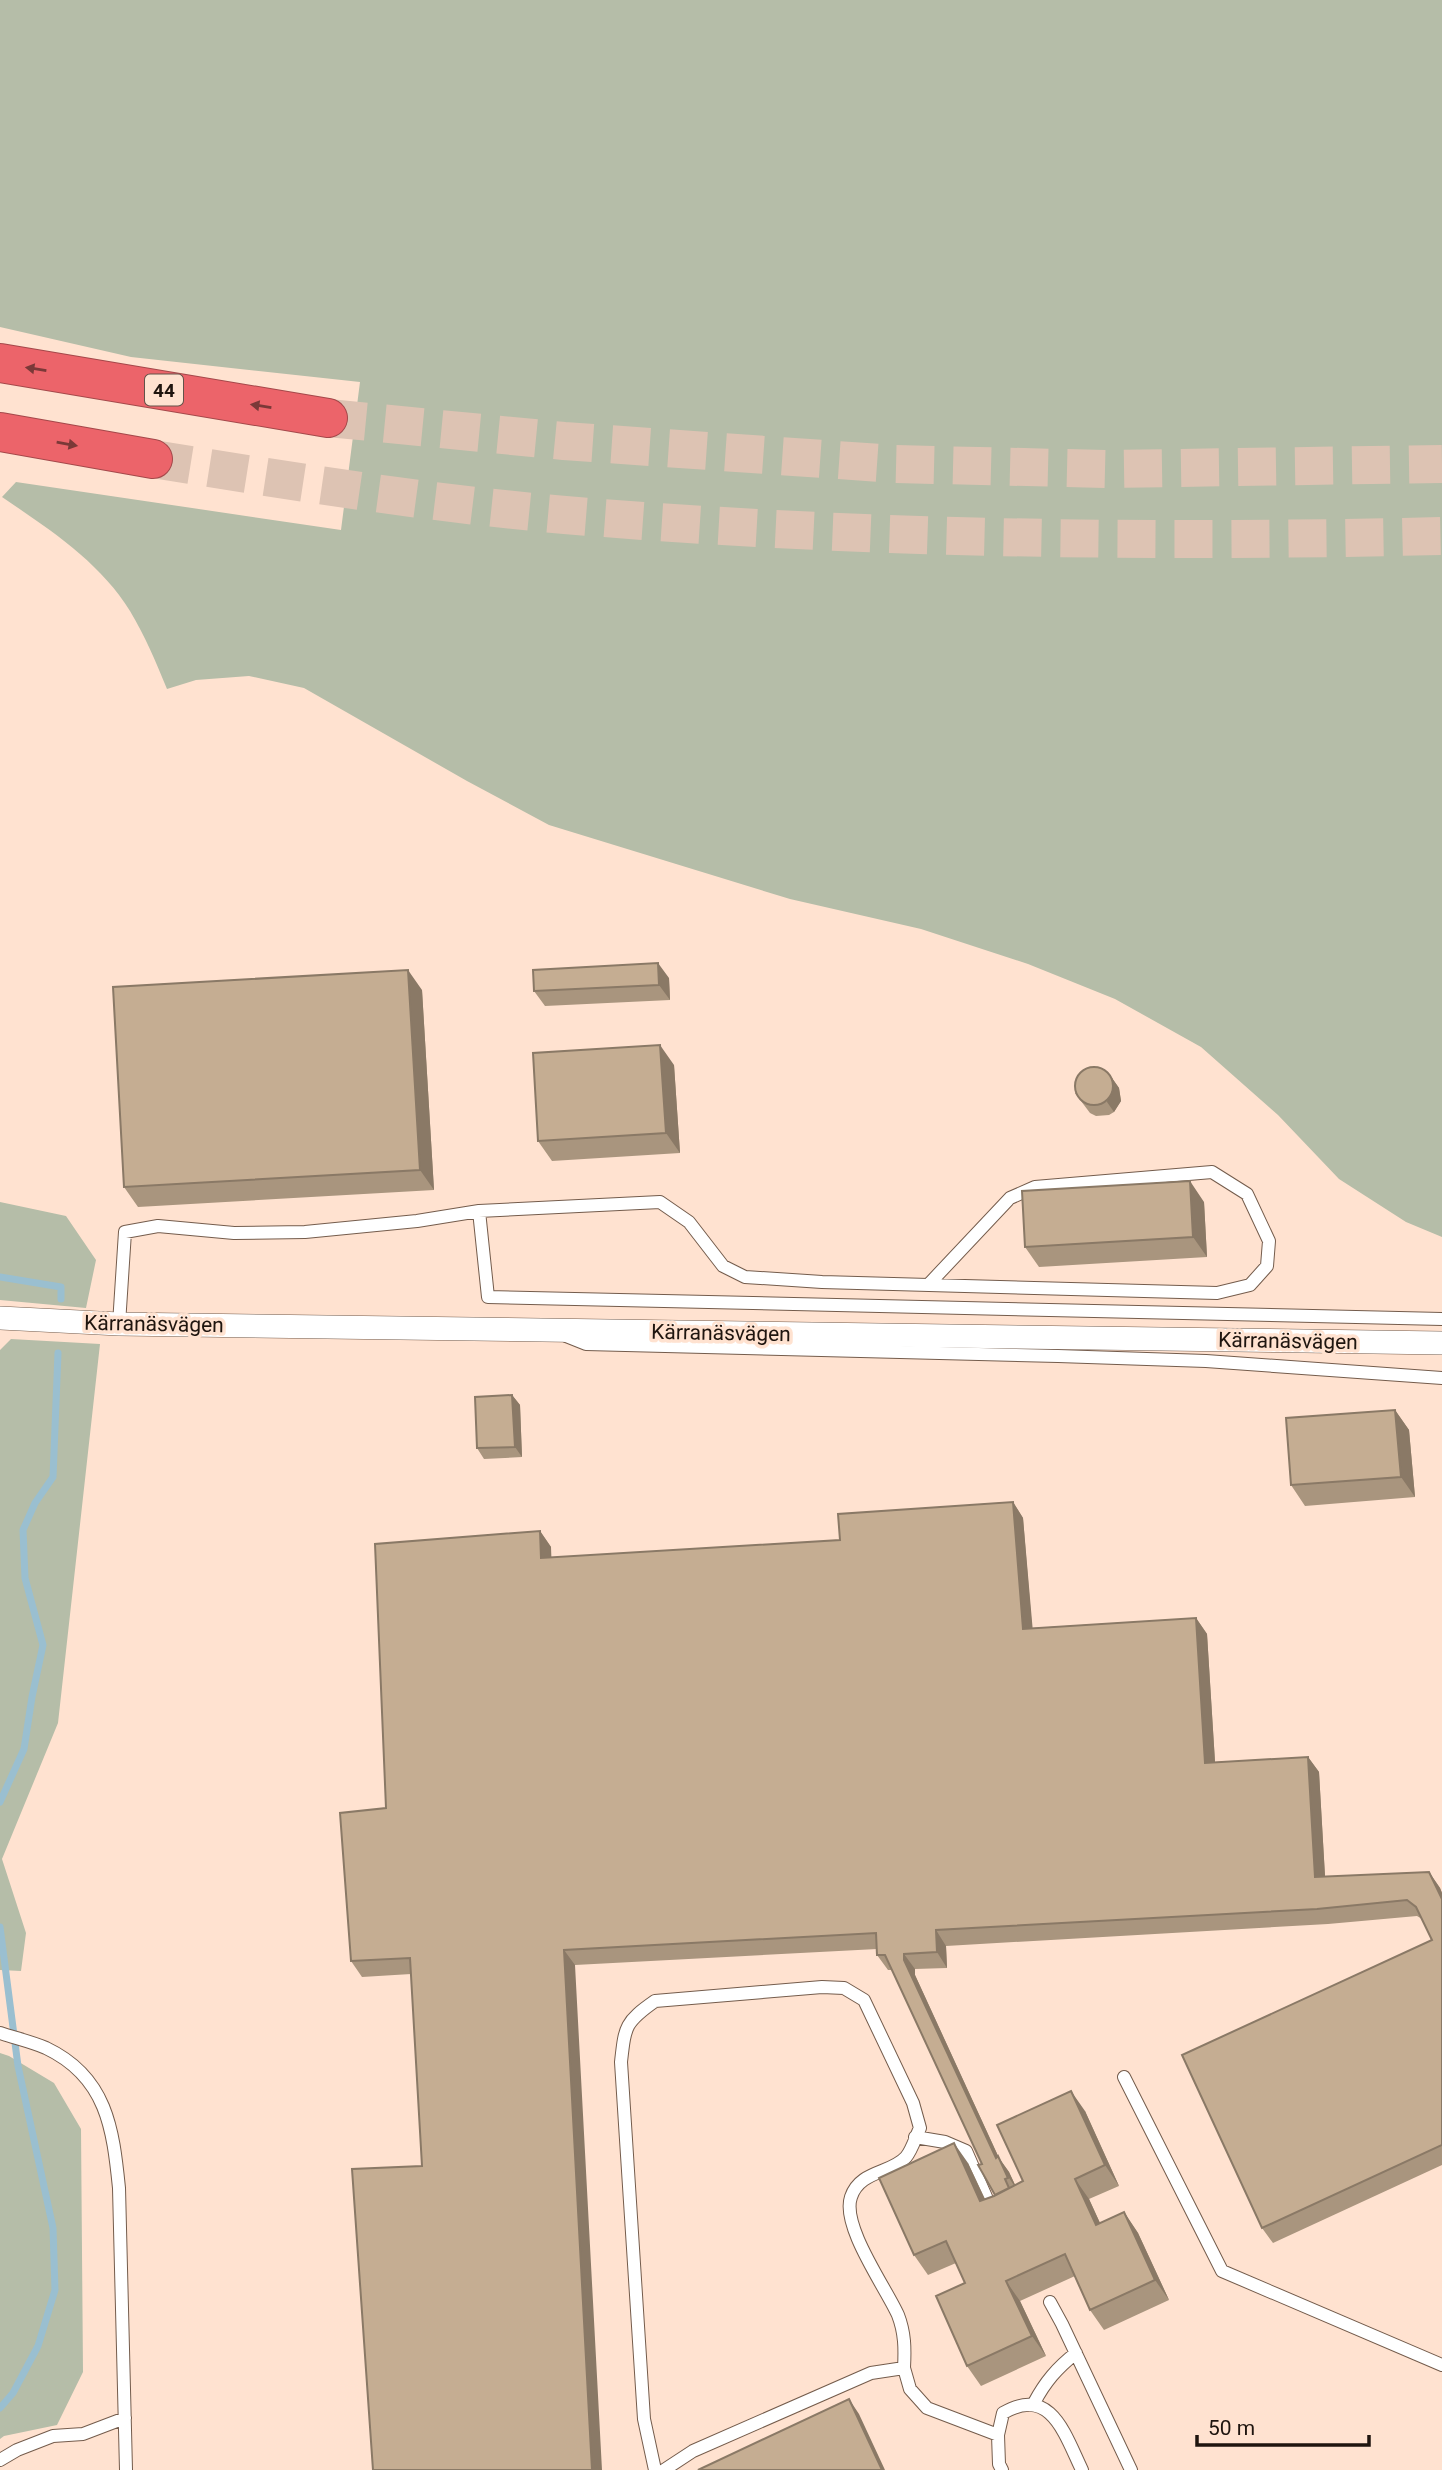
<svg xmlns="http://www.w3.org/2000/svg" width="1442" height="2470" viewBox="0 0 1442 2470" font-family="Roboto,sans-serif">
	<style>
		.green { fill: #b5bda8 }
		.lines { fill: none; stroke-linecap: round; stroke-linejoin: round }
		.stream { stroke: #9abfd0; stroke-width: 7 }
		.highway-tunnel { stroke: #ddc3b3; stroke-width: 38; stroke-dasharray: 38 19; stroke-linecap: butt }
		.lane-casing { stroke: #745c4c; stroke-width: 14 }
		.street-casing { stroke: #745c4c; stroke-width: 24 }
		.highway-casing { stroke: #a4484a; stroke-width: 40 }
		.lane { stroke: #fff; stroke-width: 12 }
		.street { stroke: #fff; stroke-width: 23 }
		.highway { stroke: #ec646a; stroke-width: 38 }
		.wall { fill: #a9957e }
		.shaded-wall { fill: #8a7966 }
		.building { fill: #c5ad92; stroke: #8a7966; stroke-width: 2 }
		.oneway { fill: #7b3938 }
		.labels { text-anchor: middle; stroke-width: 7; stroke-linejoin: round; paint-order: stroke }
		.shield { fill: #ffe2d0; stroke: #625249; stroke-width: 2 }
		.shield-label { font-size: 19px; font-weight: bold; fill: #1f150f }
		.street-label { font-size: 21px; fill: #1f150f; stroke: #ffe2d0 }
	</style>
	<rect width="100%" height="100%" fill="#ffe2d0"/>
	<!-- green -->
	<path class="green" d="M0 0H1442V1237L1406 1222 1339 1179 1278 1115 1201 1047 1115 999 1028 964 921 929 790 899 549 825 467 781 304 688 249 676 196 680 167 689C156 662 145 636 130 611 100 562 49 529 2 497L16 482 341 530 360 382 131 357 0 327Z
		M0 1202 66 1216 96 1260 86 1308 0 1300Z
		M11 1339 100 1344 58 1723 2 1859 26 1933 21 1971 0 1970V1350Z
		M0 2053 9 2056 54 2083 81 2129 83 2372 57 2425 4 2436 0 2439Z"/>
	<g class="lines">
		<!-- stream -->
		<path class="stream" d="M0 1277 61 1287V1299
			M0 1802 24 1749 32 1697 43 1645 25 1578 23 1530 35 1503 53 1477 58 1353
			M0 1927 18 2066 53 2228 55 2290 38 2346 13 2393 0 2408"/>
		<!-- highway-tunnel -->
		<path class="highway-tunnel" d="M328 418 564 441 895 464 1106 469 1442 464
			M153 459C290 481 427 503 565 515 857 539 1149 543 1442 536"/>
		<!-- lane casing -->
		<g class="lane-casing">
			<path id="lane" d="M479 1211 488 1297 1442 1319
				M119 1324 125 1232 158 1226 234 1233 305 1232 417 1221 479 1211 660 1202 689 1222 723 1266 745 1277 822 1282 1217 1293 1250 1285 1267 1266 1269 1241 1247 1194 1212 1172 1035 1187 1010 1198 929 1284
				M566 1336 586 1344 1058 1356 1206 1361 1442 1378
				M0 2033C15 2038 32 2042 46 2048 107 2077 113 2129 119 2188L126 2470
				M1124 2077 1222 2271 1442 2365
				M915 2137 945 2142 966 2151 990 2206
				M1050 2302 1062 2324 1131 2470
				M1034 2403C1045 2382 1057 2368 1076 2353
				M998 2435 1003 2413C1051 2385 1065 2435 1082 2470
				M0 2460 17 2450 53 2436 83 2434 125 2418
				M655 2470 644 2419 621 2062C625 2026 625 2022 655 2001L822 1987 844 1988 864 2000 913 2103 920 2128C916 2136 912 2150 906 2157 891 2174 860 2170 851 2197 841 2226 886 2288 898 2315 905 2333 905 2349 904 2368
				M664 2470 693 2451 871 2373 904 2368 910 2389 927 2408 998 2435 999 2464 1002 2470"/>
		</g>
		<!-- street casing -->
		<g class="street-casing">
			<path id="street" d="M0 1318 119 1324 1442 1343"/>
		</g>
		<!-- highway casing -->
		<g class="highway-casing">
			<path id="highway" d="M0 363 328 418
				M0 432 153 459"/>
		</g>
		<!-- lane -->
		<use href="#lane" class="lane"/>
		<!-- street -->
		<use href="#street" class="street"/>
		<!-- highway -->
		<use href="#highway" class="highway"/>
	</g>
	<!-- wall -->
	<path class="wall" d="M669 978 670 1000 545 1006 534 991Z
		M422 990 434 1190 138 1207 124 1187Z
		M674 1065 680 1153 552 1161 538 1141Z
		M1112 1078 1119 1088 1121 1101 1114 1112 1109 1115 1096 1116 1090 1113 1075 1093Z
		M1204 1202 1207 1257 1039 1267 1025 1247Z
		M512 1395 520 1405 522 1457 484 1459 477 1448Z
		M1395 1410 1409 1430 1415 1497 1305 1506 1291 1485Z
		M1013 1502 1023 1518 1032 1628 1196 1618 1207 1634 1215 1762 1308 1757 1319 1772 1325 1877 1429 1872 1440 1888 1442 1893V2165L1273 2243 1262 2228 1432 1940 1422 1919 1417 1916 1328 1924 946 1946 947 1968 915 1969V1975L999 2158 1009 2172 1015 2185 1023 2181 1085 2111 1119 2186 1089 2199 1100 2223 1124 2212 1138 2233 1169 2300 1104 2330 1090 2310 1075 2276 1020 2301 1046 2356 981 2386 967 2366 965 2283 956 2263 928 2275 914 2255 968 2163 985 2199 995 2195 982 2164 892 1970H888L877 1955V1949L575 1965 422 2166 411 1974 362 1977 351 1961 386 1808 540 1531 551 1547V1558L840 1540Z"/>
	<!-- shaded-wall -->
	<path class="shaded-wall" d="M658 963 669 978 670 1000 659 985Z
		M408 970 422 990 434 1190 420 1170Z
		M660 1045 674 1065 680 1153 666 1133Z
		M1112 1078 1119 1088 1121 1101 1114 1112 1107 1102Z
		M1190 1181 1204 1202 1207 1257 1193 1237Z
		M512 1395 520 1405 522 1457 515 1447Z
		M1395 1410 1409 1430 1415 1497 1401 1477Z
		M1013 1502 1023 1518 1034 1644 1023 1629Z
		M540 1531 551 1547 552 1574 541 1558Z
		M1196 1618 1207 1634 1216 1778 1205 1763Z
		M1308 1757 1319 1772 1326 1893 1315 1877Z
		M1429 1872 1440 1888 1442 1893V1899Z
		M936 1930 946 1946 947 1968 937 1952Z
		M564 1950 575 1965 602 2470H592Z
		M904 1954 915 1969V1975L999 2158 1009 2172 1019 2193 996 2158 904 1960Z
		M1071 2091 1085 2111 1119 2186 1105 2165Z
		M954 2143 968 2163 995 2221 980 2201Z
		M1075 2179 1089 2199 1110 2245 1096 2225Z
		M1124 2212 1138 2233 1169 2300 1155 2280Z
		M1006 2281 1020 2301 1046 2356 1032 2336Z
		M849 2399 859 2414 885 2470H882Z"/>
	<!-- building -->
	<path class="building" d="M658 963 659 985 534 991 533 970Z
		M408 970 420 1170 124 1187 113 987Z
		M660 1045 666 1133 538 1141 533 1053Z
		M1075 1086a19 19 0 1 1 38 0a19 19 0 1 1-38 0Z
		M1190 1181 1193 1237 1025 1247 1022 1191Z
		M512 1395 515 1447 477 1448 475 1397Z
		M1395 1410 1401 1477 1291 1485 1286 1418Z
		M1013 1502 1023 1629 1196 1618 1205 1763 1308 1757 1315 1877 1429 1872 1442 1899V2145L1262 2228 1182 2055 1432 1940 1416 1907 1407 1900 1317 1909 936 1930 937 1952 904 1954V1960L996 2158 998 2156 1008 2178 1005 2179 1009 2188 995 2195 978 2165 982 2164 885 1955H877L876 1933 564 1950 592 2470H373L352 2169 422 2166 410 1958 351 1961 340 1813 386 1808 375 1544 540 1531 541 1558 840 1540 838 1514Z
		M1071 2091 1105 2165 1075 2179 1096 2225 1124 2212 1155 2280 1090 2310 1065 2254 1006 2281 1032 2336 967 2366 936 2296 965 2283 946 2241 914 2255 879 2178 954 2143 980 2201 994 2196 1023 2181 997 2125Z
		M849 2399 882 2470H698Z"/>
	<!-- one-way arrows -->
	<defs><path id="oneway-solid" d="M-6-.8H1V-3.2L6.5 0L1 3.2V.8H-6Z" transform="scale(1.75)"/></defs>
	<g class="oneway">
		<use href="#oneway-solid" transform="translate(36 369) rotate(-171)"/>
		<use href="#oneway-solid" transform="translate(261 406) rotate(-171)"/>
		<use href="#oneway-solid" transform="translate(67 444) rotate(10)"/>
	</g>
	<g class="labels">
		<!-- shield labels -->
		<rect class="shield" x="145" y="374.5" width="38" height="31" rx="5"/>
		<g class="shield-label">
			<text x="164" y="397">44</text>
		</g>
		<!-- street labels -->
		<g class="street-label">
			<text transform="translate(154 1324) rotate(1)" y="7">Kärranäsvägen</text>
			<text transform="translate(721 1333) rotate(1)" y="7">Kärranäsvägen</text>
			<text transform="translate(1288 1341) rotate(1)" y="7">Kärranäsvägen</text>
		</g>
	</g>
	<!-- scale -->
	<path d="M1197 2435v10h172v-10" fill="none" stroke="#1f150f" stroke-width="3.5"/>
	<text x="1208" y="2435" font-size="21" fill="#1f150f" stroke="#ffe2d0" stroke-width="5" paint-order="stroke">50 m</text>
</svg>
